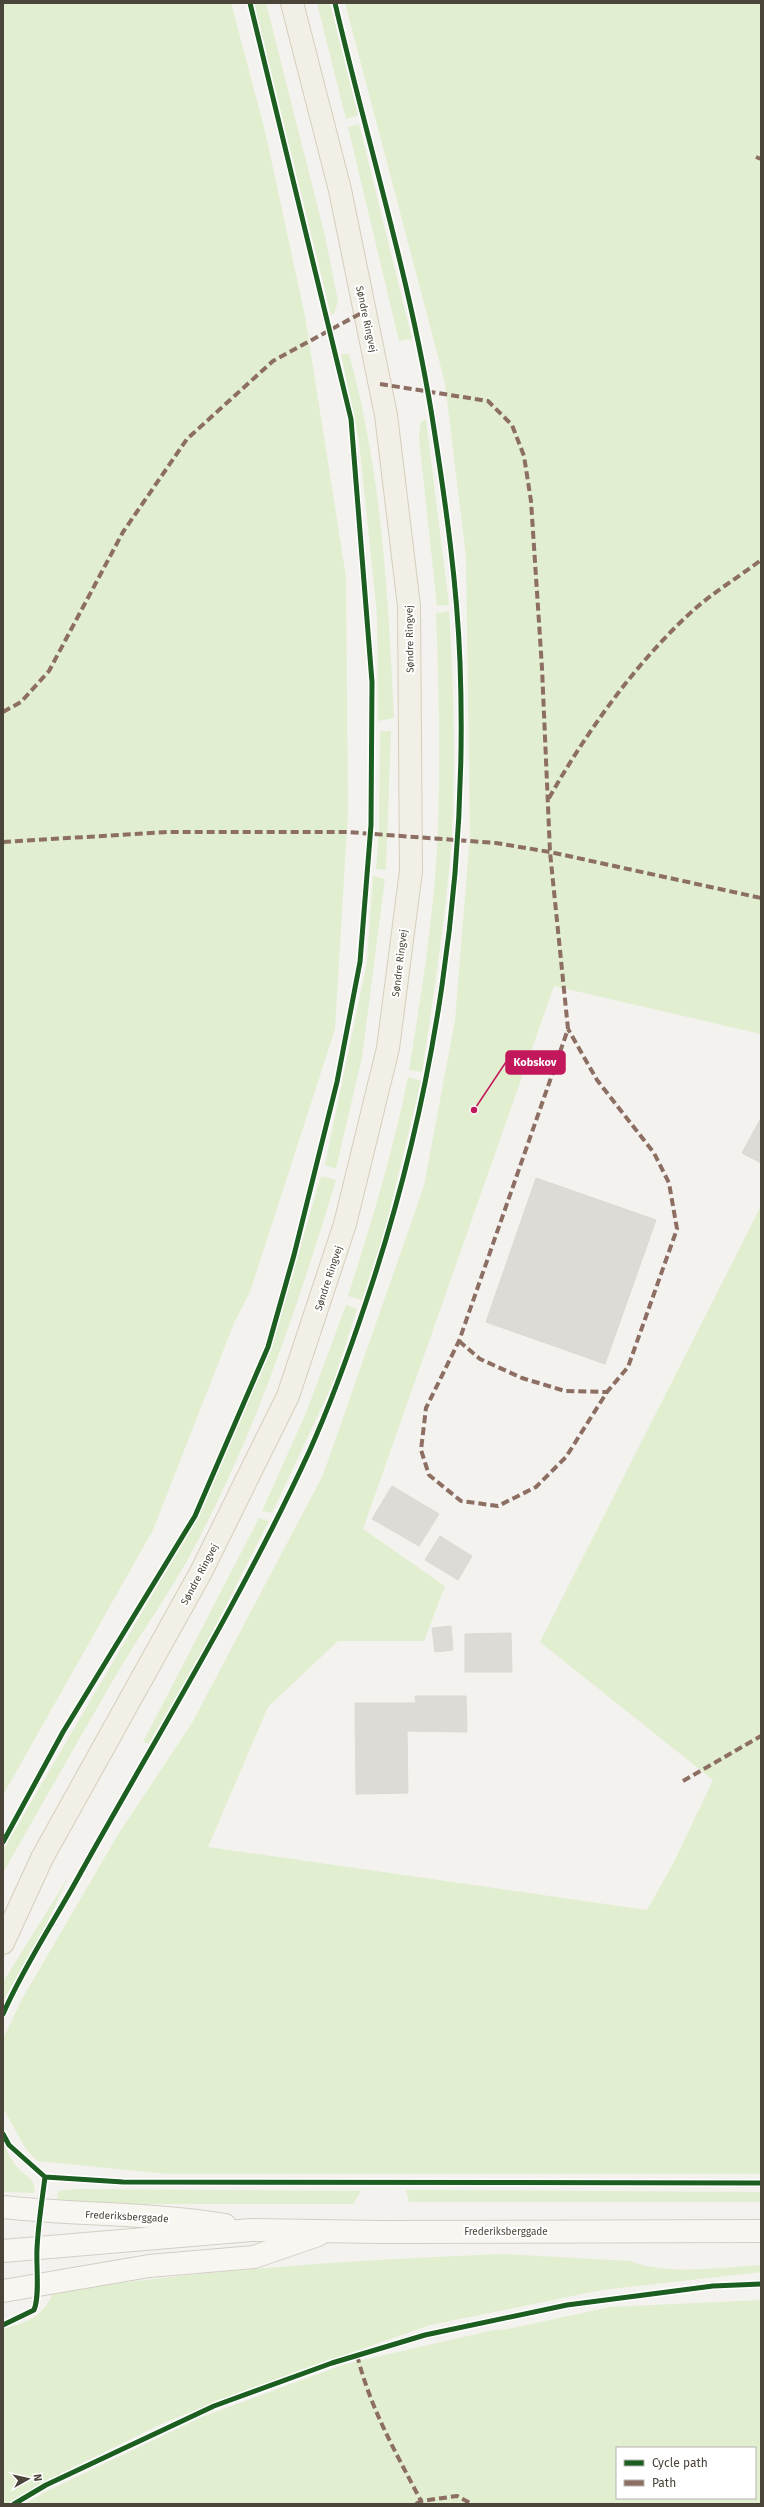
<svg xmlns="http://www.w3.org/2000/svg" width="764" height="2507" viewBox="0 0 764 2507" font-family="'Fira Sans',sans-serif">
	<style>
		.green { fill: #e1eecf; fill-rule: evenodd }
		.building { fill: #dedbd6; stroke: #dcd9d4 }
		.lines { fill: none; stroke-linecap: round; stroke-linejoin: round }
		.secondary-casing { stroke: #d3cfc5; stroke-width: 24 }
		.primary-casing { stroke: #d6cebb; stroke-width: 24 }
		.secondary { stroke: #f7f6f1; stroke-width: 22 }
		.primary { stroke: #f2efe6; stroke-width: 22 }
		.quiet { stroke: #8d6e63; stroke-width: 4; stroke-dasharray: 8 4; stroke-linecap: butt }
		.cycleway-casing { stroke: #fff; stroke-width: 8 }
		.cycleway { stroke: #1b5e20; stroke-width: 5 }
		.labels { text-anchor: middle; stroke-width: 4; stroke-linejoin: round; paint-order: stroke }
		.street-label { font-size: 10px; fill: #4b4439; stroke: #fff }
		.leader { fill: none; stroke: #c2185b; stroke-width: 1.5 }
		.callout-dot { fill: #c2185b; stroke: #fff; stroke-width: 1.5 }
		.callout { fill: #c2185b; stroke: #c2185b; stroke-width: 1.5 }
		.callout-label { font-size: 11px; text-anchor: middle; font-weight: bold; fill: #fff }
	</style>
	<rect width="100%" height="100%" fill="#f4f2ee"/>
	<!-- green -->
	<path class="green" d="M3 3H231L265 131 305 316 346 577 348 811 335 1029 250 1292 234 1323 153 1530 3 1795Z
		M254 3H266L325 236 338 301 334 314 331 315Z
		M317 3H330L358 115 346 119Z
		M345 3H761V1034L554 986 363 1529 445 1586 424 1641H338L268 1707 208 1847 647 1910 674 1862 713 1780 540 1642 761 1206V2174H168L37 2161 26 2149 3 2108V2039L22 1999 119 1833 192 1723 323 1475 424 1186 455 1020 470 835 466 557 445 383Z
		M359 124 412 339 399 341 348 127Z
		M341 354H349C382 473 388 596 394 718L378 721 377 615 359 441Z
		M426 420 449 605 437 606 419 438 421 421Z
		M449 611C454 690 456 768 451 847 445 922 433 997 422 1072L409 1070C421 996 433 923 437 848 441 770 439 691 436 613Z
		M380 731H391L386 870 376 869 379 830Z
		M373 876 385 879 362 1057 336 1169 325 1165 367 962Z
		M408 1077 421 1081 385 1230 362 1300 348 1296C371 1224 393 1152 408 1077Z
		M321 1176 336 1180C298 1306 256 1431 194 1548 170 1593 140 1634 115 1677 77 1742 40 1808 3 1873V1850L196 1520 271 1348Z
		M346 1305 357 1309 333 1383 272 1513 262 1511 306 1413Z
		M259 1518 269 1521 200 1656 149 1744 143 1742Z
		M69 1876 46 1925 3 2001V1982Z
		M3 2143C7 2151 11 2159 16 2166 24 2176 37 2178 34 2193L3 2192Z
		M76 2189 361 2191 353 2204H94L57 2199 58 2191Z
		M406 2190 761 2192V2202H409Z
		M502 2254 630 2261C667 2276 722 2267 761 2265V2272L602 2290 430 2325 238 2393 161 2424 66 2471 8 2504H3V2329C30 2321 40 2319 54 2292 203 2270 352 2260 502 2254Z
		M761 2300V2504H25L47 2491 202 2417 345 2364 494 2330 508 2329 610 2307ZM617 2448H755V2498H617Z"/>
	<!-- building -->
	<path class="building" d="M761 1118V1163L742 1153Z
		M536 1178 656 1220 605 1364 486 1322Z
		M392 1486 439 1514 419 1546 372 1519Z
		M440 1536 472 1556 458 1580 425 1560Z
		M451 1626 453 1650 435 1652 432 1628Z
		M511 1633 512 1672H465V1634Z
		M415 1696H466L467 1732 407 1731 408 1793 356 1794 355 1703H416Z"/>
	<g class="lines">
		<!-- secondary casing -->
		<g class="secondary-casing">
			<path id="secondary" d="M3 2207C77 2215 151 2213 225 2225
				M3 2251 251 2230 381 2232 761 2231
				M3 2291 149 2266 254 2257 318 2235"/>
		</g>
		<!-- primary casing -->
		<g class="primary-casing">
			<path id="primary" d="M3 1943 42 1858 201 1572 288 1396 345 1224 388 1048 411 871 409 606 386 415 340 190 292 3"/>
		</g>
		<!-- secondary -->
		<use href="#secondary" class="secondary"/>
		<!-- primary -->
		<use href="#primary" class="primary"/>
		<!-- quiet -->
		<path class="quiet" d="M756 157 761 159
			M380 384 488 401 512 425 524 456 531 501 542 668 550 852 568 1029 459 1341 426 1408 421 1450 429 1475 461 1501 498 1506 536 1487 566 1457 607 1392 628 1367 677 1229 669 1183 654 1153 597 1080 568 1029
			M3 712 21 702 49 671 123 532 187 439 273 361 365 311
			M549 798C587 731 639 658 697 607 717 590 740 576 761 560
			M3 842 167 832H347L496 843 550 852 761 898
			M459 1341 480 1359 522 1378 565 1391 607 1392
			M683 1781 761 1736
			M357 2355C371 2410 395 2451 421 2501
			M416 2504 421 2501 457 2496 472 2504"/>
		<!-- cycleway casing -->
		<g class="cycleway-casing">
			<path id="cycleway" d="M3 1842 63 1732 195 1516 268 1347 294 1255 337 1082 360 962 371 825 372 682 351 419 250 3
				M3 2014C24 1966 55 1920 80 1874 158 1734 242 1598 309 1452 331 1403 349 1353 366 1302 435 1098 468 878 460 662 457 584 446 506 434 429 412 285 368 145 335 3
				M3 2134 9 2145 45 2177 123 2182 761 2183
				M3 2325 34 2310C40 2296 36 2266 37 2249 38 2225 42 2201 45 2177
				M14 2504 46 2485 214 2406 332 2363 425 2335 567 2305 713 2286 761 2284"/>
		</g>
		<!-- cycleway -->
		<use href="#cycleway" class="cycleway"/>
	</g>
	<g class="labels">
		<!-- street labels -->
		<g class="street-label">
			<text transform="translate(367 319) rotate(78)" y="4">Søndre Ringvej</text>
			<text transform="translate(409 639) rotate(-91)" y="4">Søndre Ringvej</text>
			<text transform="translate(399 963) rotate(-83)" y="4">Søndre Ringvej</text>
			<text transform="translate(328 1278) rotate(-72)" y="4">Søndre Ringvej</text>
			<text transform="translate(199 1574) rotate(-62)" y="4">Søndre Ringvej</text>
			<text transform="translate(127 2216) rotate(3)" y="4">Frederiksberggade</text>
			<text x="506" y="2235">Frederiksberggade</text>
		</g>
	</g>
	<!-- callouts -->
	<path class="leader" d="M474 1110L506 1062"/>
	<circle class="callout-dot" cx="474" cy="1110" r="4"/>
	<rect class="callout" x="506" y="1051" width="59" height="23" rx="4"/>
	<g class="callout-label">
		<text x="535" y="1066">Kobskov</text>
	</g>
	<!-- border -->
	<rect width="764" height="2507" fill="none" stroke="#4b4439" stroke-width="8"/>
	<!-- legend -->
	<rect x="616" y="2447" width="140" height="52" fill="#ffffff" stroke="#b7b4b0"/>
	<rect x="624" y="2460" width="20" height="6" fill="#1b5e20" stroke="#b7b4b0"/>
	<text x="652" y="2467" font-size="12" fill="#4b4439">Cycle path</text>
	<rect x="624" y="2480" width="20" height="6" fill="#8d6e63" stroke="#b7b4b0"/>
	<text x="652" y="2487" font-size="12" fill="#4b4439">Path</text>
	<!-- north arrow -->
	<g transform="translate(28 2479) rotate(82)" stroke="#ffffff" stroke-width="3" paint-order="stroke">
	<path d="M0-3L7 15L0 10L-7 15Z" fill="#4b4439"/>
	<text y="-6" font-size="11" font-weight="bold" text-anchor="middle" fill="#4b4439">N</text>
	</g>
</svg>
